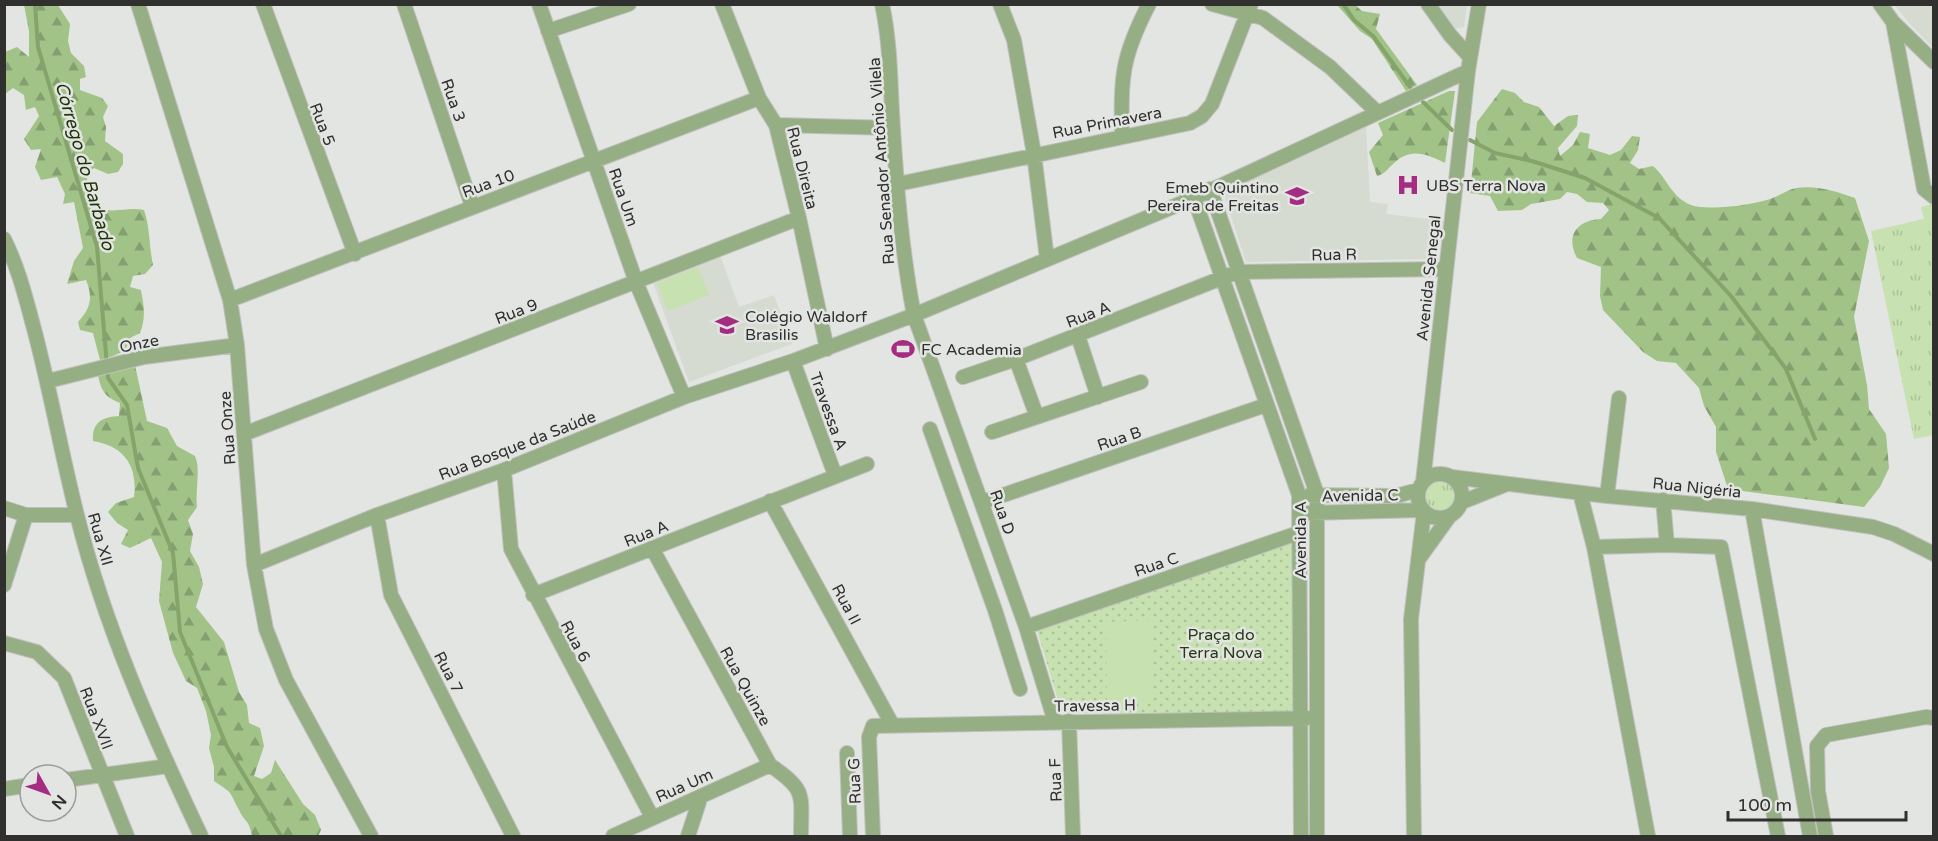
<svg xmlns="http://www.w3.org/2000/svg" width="1938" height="841" viewBox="0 0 1938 841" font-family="'Varela Round',sans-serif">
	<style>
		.built { fill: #d5dbd0 }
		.grass { fill: url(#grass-tufts) }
		.forest { fill: url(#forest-firs) }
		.park { fill: url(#park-dots) }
		.pitch { fill: #c7e1b1 }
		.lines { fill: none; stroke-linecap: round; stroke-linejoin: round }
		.stream { stroke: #85a46b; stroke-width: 4 }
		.street-casing { stroke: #bfc1be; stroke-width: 16 }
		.street { stroke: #96ae83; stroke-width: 14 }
		.labels { text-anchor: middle; stroke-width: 5; stroke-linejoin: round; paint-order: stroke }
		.street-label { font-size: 16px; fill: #30312f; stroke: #e3e5e2 }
		.poi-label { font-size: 16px; fill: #30312f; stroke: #e3e5e2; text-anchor: start }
		.park-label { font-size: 16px; fill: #273c12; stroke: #e3e5e2 }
		.water-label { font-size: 18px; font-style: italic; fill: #1f3408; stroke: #e3e5e2 }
	</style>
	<defs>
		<pattern id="grass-tufts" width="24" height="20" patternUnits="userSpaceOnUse" patternTransform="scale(1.5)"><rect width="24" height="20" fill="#c7e1b1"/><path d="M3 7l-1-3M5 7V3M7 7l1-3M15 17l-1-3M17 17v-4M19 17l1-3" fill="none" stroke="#abc299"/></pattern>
		<pattern id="forest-firs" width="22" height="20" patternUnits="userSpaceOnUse" patternTransform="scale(1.5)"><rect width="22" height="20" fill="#a2c388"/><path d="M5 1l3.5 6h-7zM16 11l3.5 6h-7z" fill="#849f70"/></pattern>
		<pattern id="park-dots" width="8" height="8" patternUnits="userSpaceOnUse" patternTransform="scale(1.5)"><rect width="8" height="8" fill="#c7e1b1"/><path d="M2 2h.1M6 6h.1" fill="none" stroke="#abc299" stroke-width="1.8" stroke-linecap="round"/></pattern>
	</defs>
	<rect width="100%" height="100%" fill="#e3e5e2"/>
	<!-- built -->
	<path class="built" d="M1438 5H1467L1464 27 1455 29Z
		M1895 5H1933V48L1908 22Z
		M1366 125 1370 202 1388 204 1386 214 1445 221 1437 255 1429 259 1246 262 1222 189Z
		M719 253 739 307 774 295 792 344 689 382 651 277Z"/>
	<!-- grass -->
	<path class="grass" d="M1933 204V435L1914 439 1871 231 1924 219 1921 207Z
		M1422 496a17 17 0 1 1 34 0a17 17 0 1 1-34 0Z"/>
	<!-- forest -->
	<path class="forest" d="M24 5H58L70 24 68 41 71 53 84 66 86 77 80 79V90L102 98 108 106 103 117 106 127 105 141 123 154V164L118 172 108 174 94 168 85 174 100 209C117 213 128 207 144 210 150 226 149 247 153 265L145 274 133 276 130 287 141 290C144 306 146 318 140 333L130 338C128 353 113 356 100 360L93 333 80 330 78 322C91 308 93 297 86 280L67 284 74 261 83 248 74 202 63 204 65 194 57 177 41 180 35 167 41 149 31 150 24 139 39 116 35 107 26 110 24 95 13 88 5 94V52L17 47 29 57V31Z
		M1337 5H1355L1362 11 1380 14 1376 29 1417 85 1406 91 1372 39 1360 31Z
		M1502 89 1515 93 1524 102 1539 107 1554 126 1568 116 1578 115 1577 126 1558 148 1560 156 1573 145 1580 132 1590 134 1588 148 1610 155 1621 150 1632 136 1640 137 1638 150 1630 163 1639 169 1653 166C1668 179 1671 197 1691 205 1708 211 1753 205 1770 199 1779 196 1787 190 1796 188 1817 185 1835 191 1855 198L1869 241 1854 317 1867 385 1869 409 1886 434 1889 468 1880 487 1864 507 1728 489 1716 452V427L1704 406 1699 388 1676 363 1657 361 1643 352 1603 310 1600 296 1601 267 1577 258C1565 236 1577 220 1601 219L1609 210 1603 203 1587 202 1577 194 1567 192 1560 199 1531 204 1522 210 1498 211 1490 196 1470 193 1477 122Z
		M1449 91H1455L1445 163C1425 153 1409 147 1392 165 1387 170 1384 174 1377 176L1369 152 1383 135 1378 123Z
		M135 365 147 421 167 428 177 446 195 456C201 469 195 490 197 507L188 520 193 534 190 551 199 567 203 584 196 607 224 642 239 692 247 705 249 723 260 728 264 746 254 776 262 779 271 773 275 760 303 804 315 815 321 830 318 836H252C249 819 245 823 239 810 228 790 235 795 214 781V767L209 748 211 735 206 711 197 688 186 681 173 653 159 601 162 562 151 538 130 548 121 544 128 530 117 523 108 512 116 503 134 497C138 466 124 446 93 441 92 423 101 417 119 416L120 403C105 397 101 391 98 375Z"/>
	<!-- park -->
	<path class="park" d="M1294 542 1297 716 1062 713 1036 627Z"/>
	<!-- pitch -->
	<path class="pitch" d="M698 267 709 295 668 311 657 283Z
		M1152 620 1153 700 1107 702 1106 622Z"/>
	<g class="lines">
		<!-- stream -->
		<path class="stream" d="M35 4 38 47 97 247 108 378 127 405 138 468 173 553 180 632 227 747 281 836
			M1343 4 1354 20 1373 36 1410 87
			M1423 102 1452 130
			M1470 140 1495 153 1532 161 1585 178 1659 218 1731 296 1786 369 1815 439"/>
		<!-- street casing -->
		<g class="street-casing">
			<path id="street" d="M138 4 230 300 237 345 254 565 266 629 286 680 371 836
				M263 4 355 254
				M404 4 472 206
				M539 4 636 282 684 397
				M722 4 759 98 776 125 799 218 827 349
				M882 4C891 46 890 86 893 128 897 191 902 253 914 315L1026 627 1055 722
				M1000 4 1014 40 1034 154 1047 259
				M1212 4 1263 18 1330 67 1378 113
				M1428 4 1450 35 1470 57
				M1880 4 1893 22 1934 62
				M1893 22 1924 189 1934 197
				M548 31 629 4
				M776 125 893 128
				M1122 136C1121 77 1121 58 1149 4
				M898 184 1190 123 1202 116 1212 104 1251 4
				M1210 189 1317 494V836
				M1194 198 1299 495 1301 836
				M4 239C18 267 25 295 33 325 50 388 61 452 77 515 105 628 152 732 201 836
				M230 300 759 98
				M1078 336 1098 397
				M1016 359 1037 417
				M793 361 835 475
				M963 377 1016 359 1237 272 1445 269
				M48 381 144 357 237 345
				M930 429 995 610 1020 689
				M992 432 1141 382
				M244 434 799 218
				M504 470 511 549 652 817
				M1418 496a22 22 0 1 1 44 0a22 22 0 1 1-44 0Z
				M1452 477 1607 496 1752 509 1873 527 1894 534 1934 554
				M1423 482 1468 71 1479 4
				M1580 493 1594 547 1648 836
				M1310 495 1396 496 1418 490
				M1607 496 1619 398
				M1663 500 1667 545
				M770 501 892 724
				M983 502 1266 405
				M1462 502 1507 484
				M4 508 26 515
				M1752 509 1810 836
				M1308 513 1422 510
				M377 515 391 595 513 836
				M1594 547 1667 545 1721 547 1778 836
				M652 548 770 765C807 791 801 793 801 836
				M1418 560 1449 517
				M254 565 377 515 504 470 684 397 793 361 914 315 1194 198 1468 71
				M4 585 26 515H77
				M533 595 867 464
				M1026 627 1298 533
				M4 643 37 652 64 678 127 836
				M1069 721 1073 836
				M847 753 850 836
				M66 780 168 766
				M4 789 30 785
				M613 836 770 765
				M688 836 701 796
				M873 836 869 737 873 726 1308 718
				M1414 836 1411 619 1424 512
				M1826 836 1818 791 1817 746 1826 735 1926 717 1934 718"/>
		</g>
		<!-- street -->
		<use href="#street" class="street"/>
	</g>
	<!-- icons -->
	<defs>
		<g id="hospital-bare" transform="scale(1.8)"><path d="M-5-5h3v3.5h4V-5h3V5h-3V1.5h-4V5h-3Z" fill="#a52c83" stroke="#e3e5e2" stroke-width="2.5" paint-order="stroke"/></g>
		<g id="school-bare" transform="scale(1.8)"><path d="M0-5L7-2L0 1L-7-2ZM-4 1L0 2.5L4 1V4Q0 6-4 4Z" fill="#a52c83" stroke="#e3e5e2" stroke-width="2.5" paint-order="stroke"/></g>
		<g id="stadium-bare" transform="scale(1.8)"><path d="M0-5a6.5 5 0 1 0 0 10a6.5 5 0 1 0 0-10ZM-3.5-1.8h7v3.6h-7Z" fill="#a52c83" stroke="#e3e5e2" stroke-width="2.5" paint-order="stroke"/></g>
	</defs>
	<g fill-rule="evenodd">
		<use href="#hospital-bare" x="1408" y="185"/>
		<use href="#school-bare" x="1297" y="196"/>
		<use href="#school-bare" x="727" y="325"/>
		<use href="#stadium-bare" x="903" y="349"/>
	</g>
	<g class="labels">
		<!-- street labels -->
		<g class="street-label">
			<text transform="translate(454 100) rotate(71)" y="6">Rua 3</text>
			<text transform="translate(1107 122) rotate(-11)" y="6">Rua Primavera</text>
			<text transform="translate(323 124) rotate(69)" y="6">Rua 5</text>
			<text transform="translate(881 161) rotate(-94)" y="6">Rua Senador Antônio Vilela</text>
			<text transform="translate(803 168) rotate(76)" y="6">Rua Direita</text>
			<text transform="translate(488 183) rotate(-20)" y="6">Rua 10</text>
			<text transform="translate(624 197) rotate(71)" y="6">Rua Um</text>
			<text transform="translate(1334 254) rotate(-1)" y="6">Rua R</text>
			<text transform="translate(1428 278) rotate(-84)" y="6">Avenida Senegal</text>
			<text transform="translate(516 311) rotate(-21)" y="6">Rua 9</text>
			<text transform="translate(1088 314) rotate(-21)" y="6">Rua A</text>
			<text transform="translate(139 343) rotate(-11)" y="6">Onze</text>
			<text transform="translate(829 411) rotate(70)" y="6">Travessa A</text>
			<text transform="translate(227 428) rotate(-94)" y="6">Rua Onze</text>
			<text transform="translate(1119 438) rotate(-19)" y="6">Rua B</text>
			<text transform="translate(517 445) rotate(-21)" y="6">Rua Bosque da Saúde</text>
			<text transform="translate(1697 487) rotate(6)" y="6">Rua Nigéria</text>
			<text transform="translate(1360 495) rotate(-1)" y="6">Avenida C</text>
			<text transform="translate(1003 512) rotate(71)" y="6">Rua D</text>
			<text transform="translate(646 533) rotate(-22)" y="6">Rua A</text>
			<text transform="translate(101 539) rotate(74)" y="6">Rua XII</text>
			<text transform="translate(1300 540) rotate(-90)" y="6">Avenida A</text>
			<text transform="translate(1156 564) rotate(-19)" y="6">Rua C</text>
			<text transform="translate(847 604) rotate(62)" y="6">Rua II</text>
			<text transform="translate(576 641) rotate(62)" y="6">Rua 6</text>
			<text transform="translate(449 672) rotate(63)" y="6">Rua 7</text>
			<text transform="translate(746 686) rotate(61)" y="6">Rua Quinze</text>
			<text transform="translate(1095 705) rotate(-1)" y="6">Travessa H</text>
			<text transform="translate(97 718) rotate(69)" y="6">Rua XVII</text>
			<text transform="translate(1055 780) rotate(-92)" y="6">Rua F</text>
			<text transform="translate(854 781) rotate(-92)" y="6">Rua G</text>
			<text transform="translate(684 785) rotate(-24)" y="6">Rua Um</text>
		</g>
		<!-- poi labels -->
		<g class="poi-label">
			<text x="1426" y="191">UBS Terra Nova</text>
			<text x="1279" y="193" text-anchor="end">Emeb Quintino<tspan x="1279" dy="18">Pereira de Freitas</tspan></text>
			<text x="745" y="322">Colégio Waldorf<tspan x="745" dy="18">Brasilis</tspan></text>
			<text x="921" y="355">FC Academia</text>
		</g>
		<!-- park labels -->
		<g class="park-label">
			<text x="1221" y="640">Praça do<tspan x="1221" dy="18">Terra Nova</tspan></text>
		</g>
		<!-- water labels -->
		<g class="water-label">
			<text transform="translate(85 166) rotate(74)" y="6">Córrego do Barbado</text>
		</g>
	</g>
	<!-- border -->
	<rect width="1938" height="841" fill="none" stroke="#30312f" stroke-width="12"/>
	<!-- north arrow -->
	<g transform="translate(48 793) rotate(130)"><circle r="28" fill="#e3e5e2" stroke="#9b9d9a" stroke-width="1.5"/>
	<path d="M0-4.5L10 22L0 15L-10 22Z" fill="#a52c83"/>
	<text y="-9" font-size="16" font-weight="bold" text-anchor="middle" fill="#30312f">N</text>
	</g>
	<!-- scale -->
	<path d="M1728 811v9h178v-9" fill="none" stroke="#30312f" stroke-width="3"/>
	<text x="1737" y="811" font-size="18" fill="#30312f" stroke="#e3e5e2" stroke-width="4.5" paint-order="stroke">100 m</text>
</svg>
